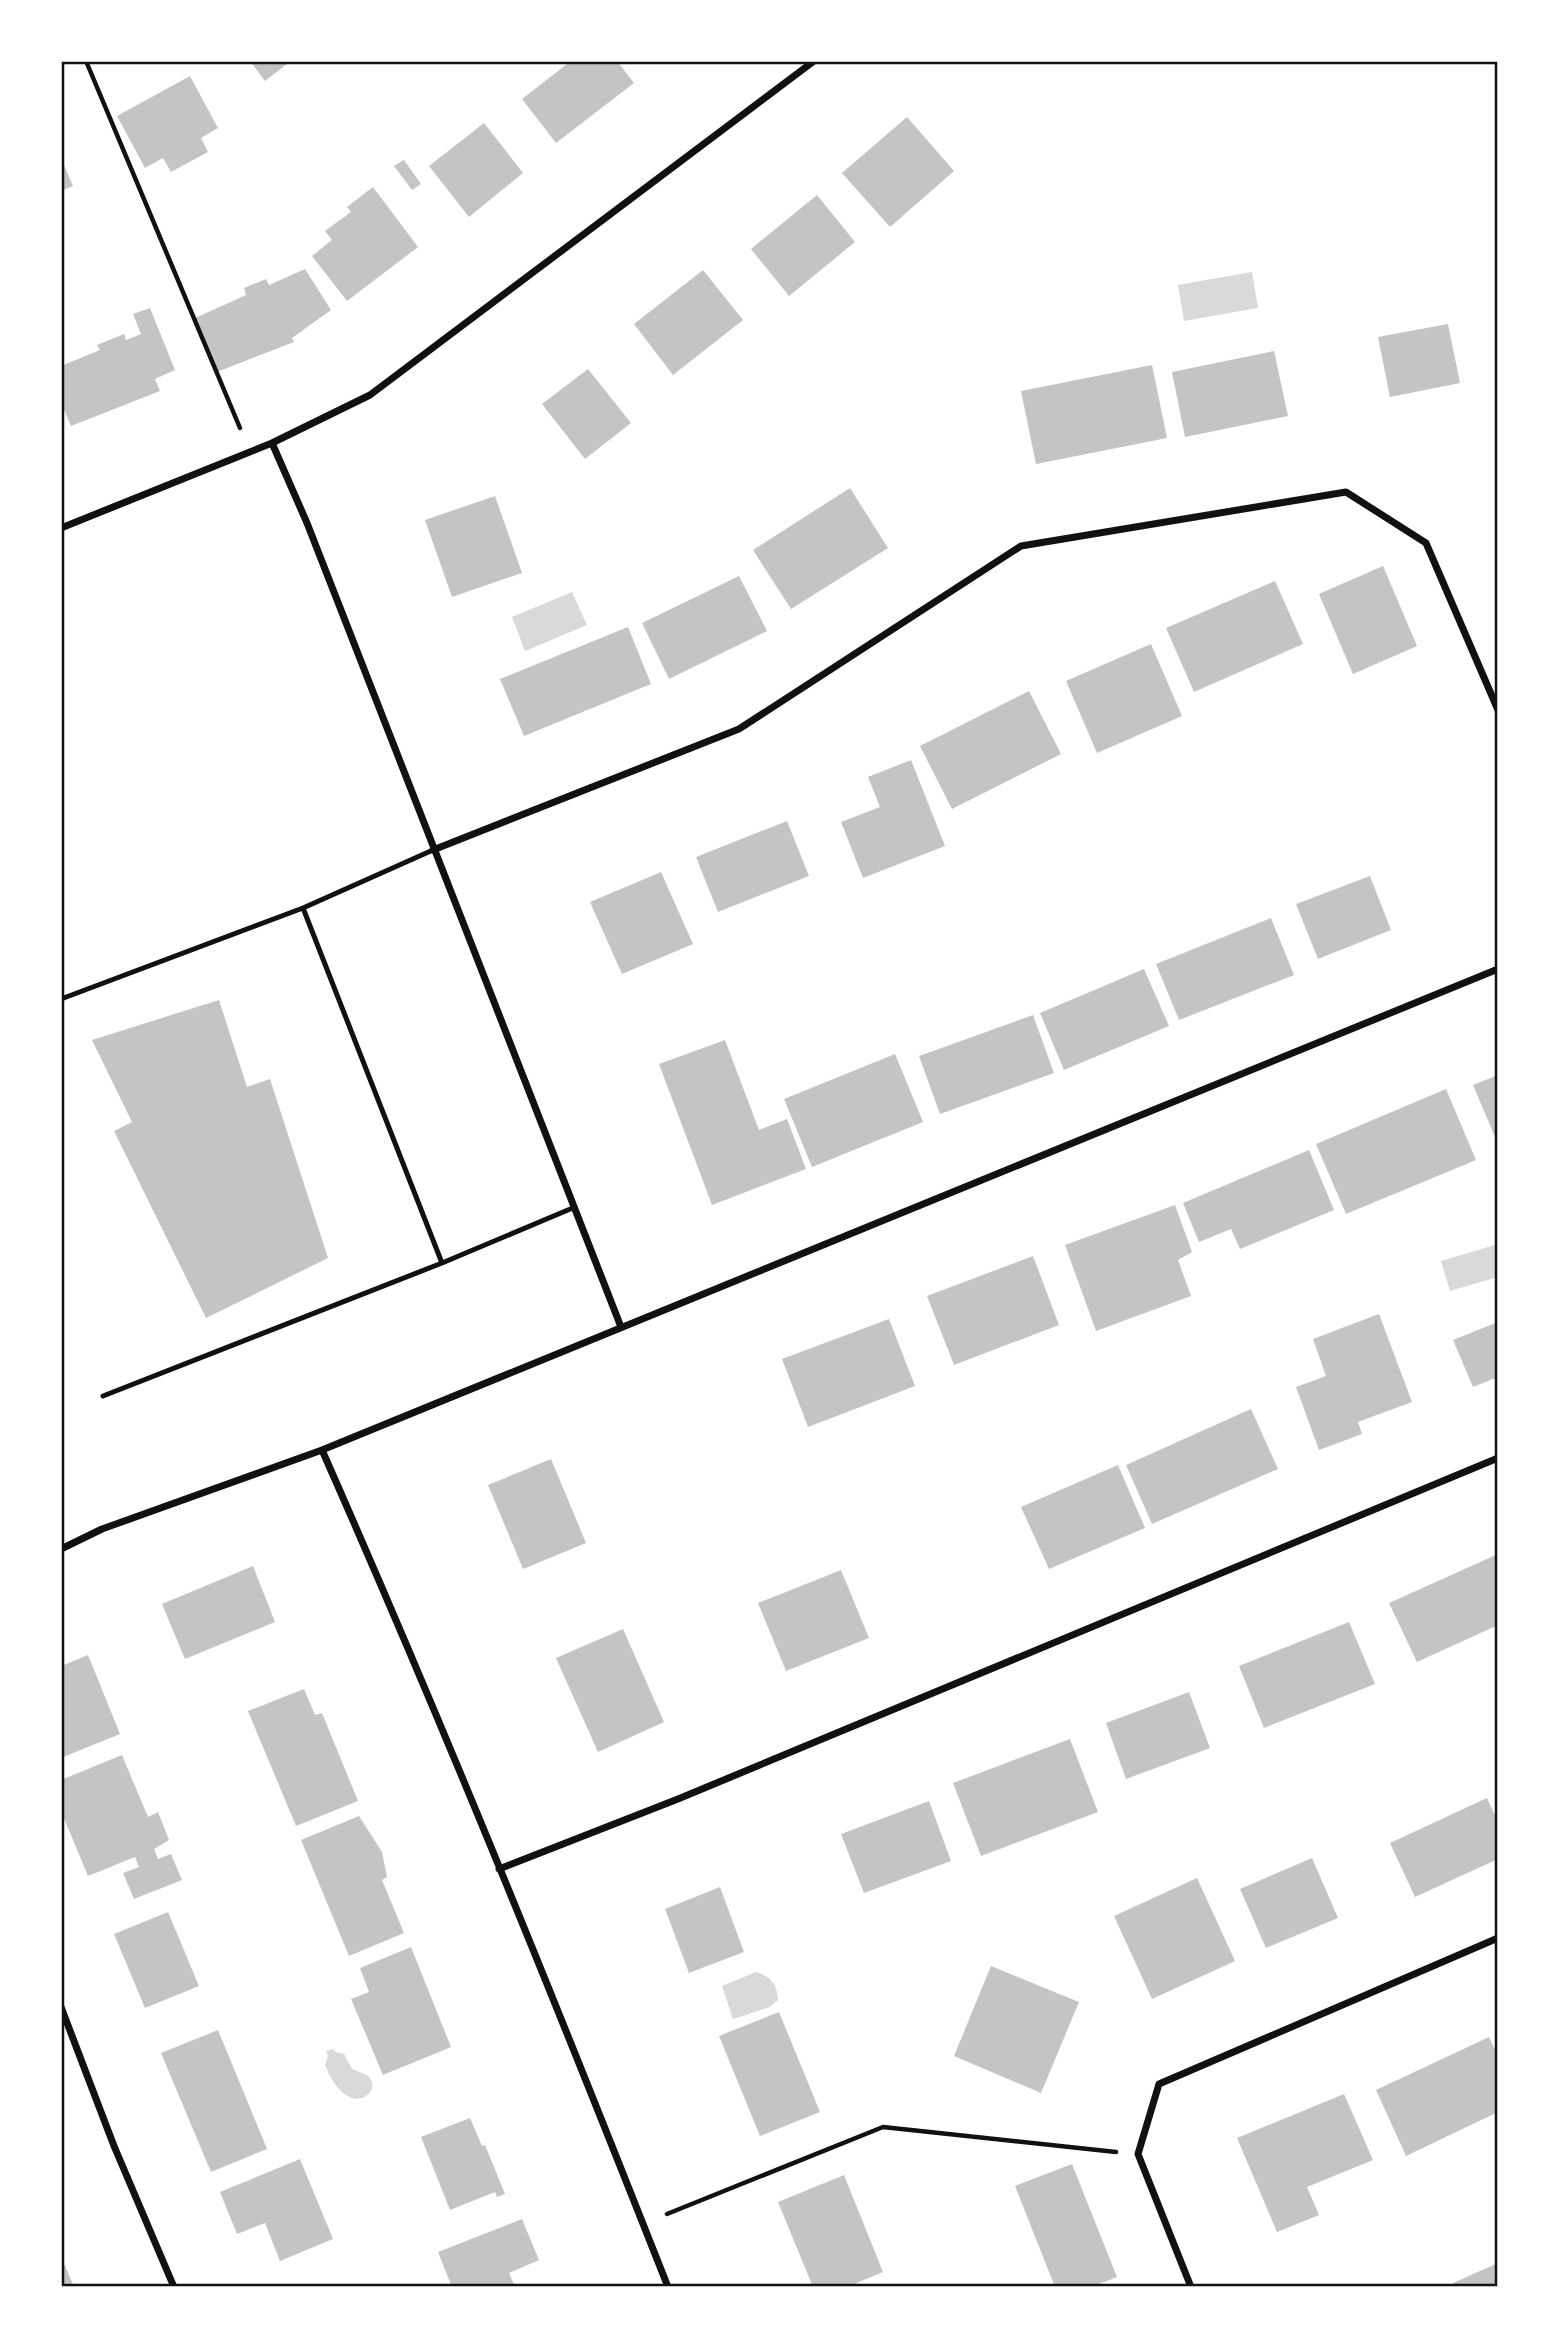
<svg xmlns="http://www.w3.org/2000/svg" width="1559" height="2348" viewBox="0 0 1559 2348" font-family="Rubik,sans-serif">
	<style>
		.water { fill: #d9d9d9 }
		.building { fill: #c4c4c4 }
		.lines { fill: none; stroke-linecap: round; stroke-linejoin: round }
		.path { stroke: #111; stroke-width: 4.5 }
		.service { stroke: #111; stroke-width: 5 }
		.minor { stroke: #111; stroke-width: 7 }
		.neatline { fill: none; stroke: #111; stroke-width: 2.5 }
	</style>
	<rect width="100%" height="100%" fill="#fff"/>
	<!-- water -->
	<path class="water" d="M1252 272 1258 308 1184 321 1178 285Z
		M572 592 587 625 525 651 512 617Z
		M1495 1245 1498 1254V1277L1450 1291 1441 1261Z
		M756 1972C772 1977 777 1984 778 2000L770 2007 733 2019 722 1986Z
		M333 2049 336 2052 344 2054 352 2069C356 2071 364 2073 368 2076 385 2092 348 2123 325 2065L328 2056 326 2051Z"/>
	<!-- building -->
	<path class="building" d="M250 61H291L265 81Z
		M571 61H617L634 83 556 143 522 99Z
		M190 76 218 128 201 138 208 152 171 172 163 158 145 168 117 116Z
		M907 117 954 171 890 227 842 173Z
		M484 123 523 173 469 217 429 166Z
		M61 158 73 186 61 191Z
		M404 160 421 184 412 190 394 166Z
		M373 187 418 247 347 301 312 256 332 240 325 231 351 212 347 207Z
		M817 195 855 242 789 296 751 249Z
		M305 269 331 310 292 338 294 342 217 372 195 318 246 295 244 288 266 279 269 285Z
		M703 270 743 320 673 375 634 324Z
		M150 308 175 370 155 379 160 391 71 426 61 402V366L100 350 97 345 124 334 126 340 141 334 133 314Z
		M1448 324 1460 383 1390 397 1378 337Z
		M1274 351 1288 416 1185 437 1172 372Z
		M1152 365 1167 438 1036 464 1021 391Z
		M588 369 631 423 585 459 542 404Z
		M850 488 888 548 791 609 753 550Z
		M495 496 522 573 452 597 425 520Z
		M1383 566 1417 646 1353 674 1319 594Z
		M739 576 767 631 669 679 642 623Z
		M1275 581 1303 644 1194 692 1166 628Z
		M628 627 651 684 524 736 500 679Z
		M1151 644 1182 716 1097 753 1066 681Z
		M1029 691 1061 754 952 809 920 746Z
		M911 760 945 846 863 878 841 822 880 807 868 777Z
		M787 821 809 876 718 912 696 857Z
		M661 872 693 944 622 974 590 902Z
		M1370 876 1391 930 1318 959 1296 904Z
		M1271 918 1294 975 1179 1020 1156 964Z
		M1144 969 1169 1026 1064 1070 1040 1013Z
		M219 1000 247 1087 270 1079 328 1258 206 1318 114 1131 132 1122 92 1040Z
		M1033 1015 1054 1073 940 1114 919 1056Z
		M725 1040 759 1130 787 1119 806 1169 712 1205 659 1064Z
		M895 1054 923 1122 812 1167 784 1099Z
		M1498 1075V1144L1473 1085Z
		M1446 1089 1476 1160 1346 1214 1316 1144Z
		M1309 1150 1334 1210 1240 1249 1231 1229 1199 1242 1183 1203Z
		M1175 1205 1192 1252 1178 1260 1191 1296 1096 1331 1065 1245Z
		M1033 1256 1059 1325 954 1365 927 1296Z
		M1379 1314 1412 1402 1358 1422 1362 1434 1319 1450 1296 1387 1326 1376 1313 1339Z
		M889 1319 915 1386 808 1427 782 1359Z
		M1498 1322V1377L1473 1387 1453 1340Z
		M1251 1409 1278 1469 1152 1524 1126 1465Z
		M551 1459 586 1543 523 1569 488 1485Z
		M1118 1465 1145 1528 1049 1569 1021 1507Z
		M1498 1554V1625L1417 1662 1389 1603Z
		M253 1566 275 1622 185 1659 162 1604Z
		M841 1570 869 1638 786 1671 758 1603Z
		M1349 1622 1375 1684 1264 1728 1239 1666Z
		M623 1629 664 1722 598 1752 556 1658Z
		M88 1655 120 1734 61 1758V1666Z
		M304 1689 315 1715 322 1713 358 1801 296 1826 248 1711Z
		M1189 1692 1210 1748 1126 1779 1106 1723Z
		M1070 1739 1098 1812 981 1856 953 1783Z
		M122 1755 148 1817 158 1812 169 1840 154 1849 158 1859 171 1854 182 1880 134 1899 123 1873 139 1867 135 1857 88 1876 61 1811V1780Z
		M1487 1798 1498 1822V1859L1415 1897 1390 1843Z
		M929 1801 951 1861 864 1893 841 1834Z
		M359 1816 382 1852 387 1877 382 1880 404 1933 349 1956 301 1840Z
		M1312 1858 1338 1918 1266 1948 1240 1889Z
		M1197 1878 1235 1961 1152 1999 1114 1916Z
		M720 1887 744 1952 689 1973 665 1909Z
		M168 1912 199 1986 145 2008 114 1934Z
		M411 1947 451 2047 383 2075 351 1999 369 1992 360 1968Z
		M991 1966 1079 2002 1041 2093 954 2056Z
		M779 2012 820 2112 760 2136 719 2036Z
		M218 2030 267 2149 211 2172 161 2053Z
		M1489 2037 1498 2056V2112L1406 2156 1376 2090Z
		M1344 2094 1373 2160 1307 2187 1319 2215 1277 2232 1237 2138Z
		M470 2118 482 2146 485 2145 505 2194 497 2197 495 2192 450 2210 421 2137Z
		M300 2159 333 2239 280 2261 265 2223 237 2234 220 2192Z
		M1072 2164 1117 2277 1091 2287H1055L1015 2186Z
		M844 2175 883 2272 847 2287H813L778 2202Z
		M522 2219 539 2260 509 2273 515 2287H452L438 2252Z
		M1498 2263V2287H1454L1453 2283Z
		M65 2265 74 2287H61V2267Z"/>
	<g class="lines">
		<!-- path -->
		<path class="path" d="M86 61 240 428
			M667 2214 883 2127 1116 2152"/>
		<!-- service -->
		<path class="service" d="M303 908 442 1263
			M61 999 303 908 433 850
			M103 1396 442 1263 575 1207"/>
		<!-- minor -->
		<path class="minor" d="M272 443 307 523 621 1327
			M61 528 272 443 370 395 814 61
			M433 850 739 729 1021 546 1346 492 1426 543 1498 710
			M322 1450C444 1726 557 2006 668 2287
			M61 1549 102 1529 322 1450 1498 969
			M499 1869 678 1799 1498 1458
			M61 2007 114 2146 174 2287
			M1191 2287 1138 2154 1159 2084 1498 1938"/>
	</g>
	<!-- border -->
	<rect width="1559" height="2348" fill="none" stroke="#ffffff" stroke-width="126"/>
	<rect x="63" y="63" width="1433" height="2222" class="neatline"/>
</svg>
